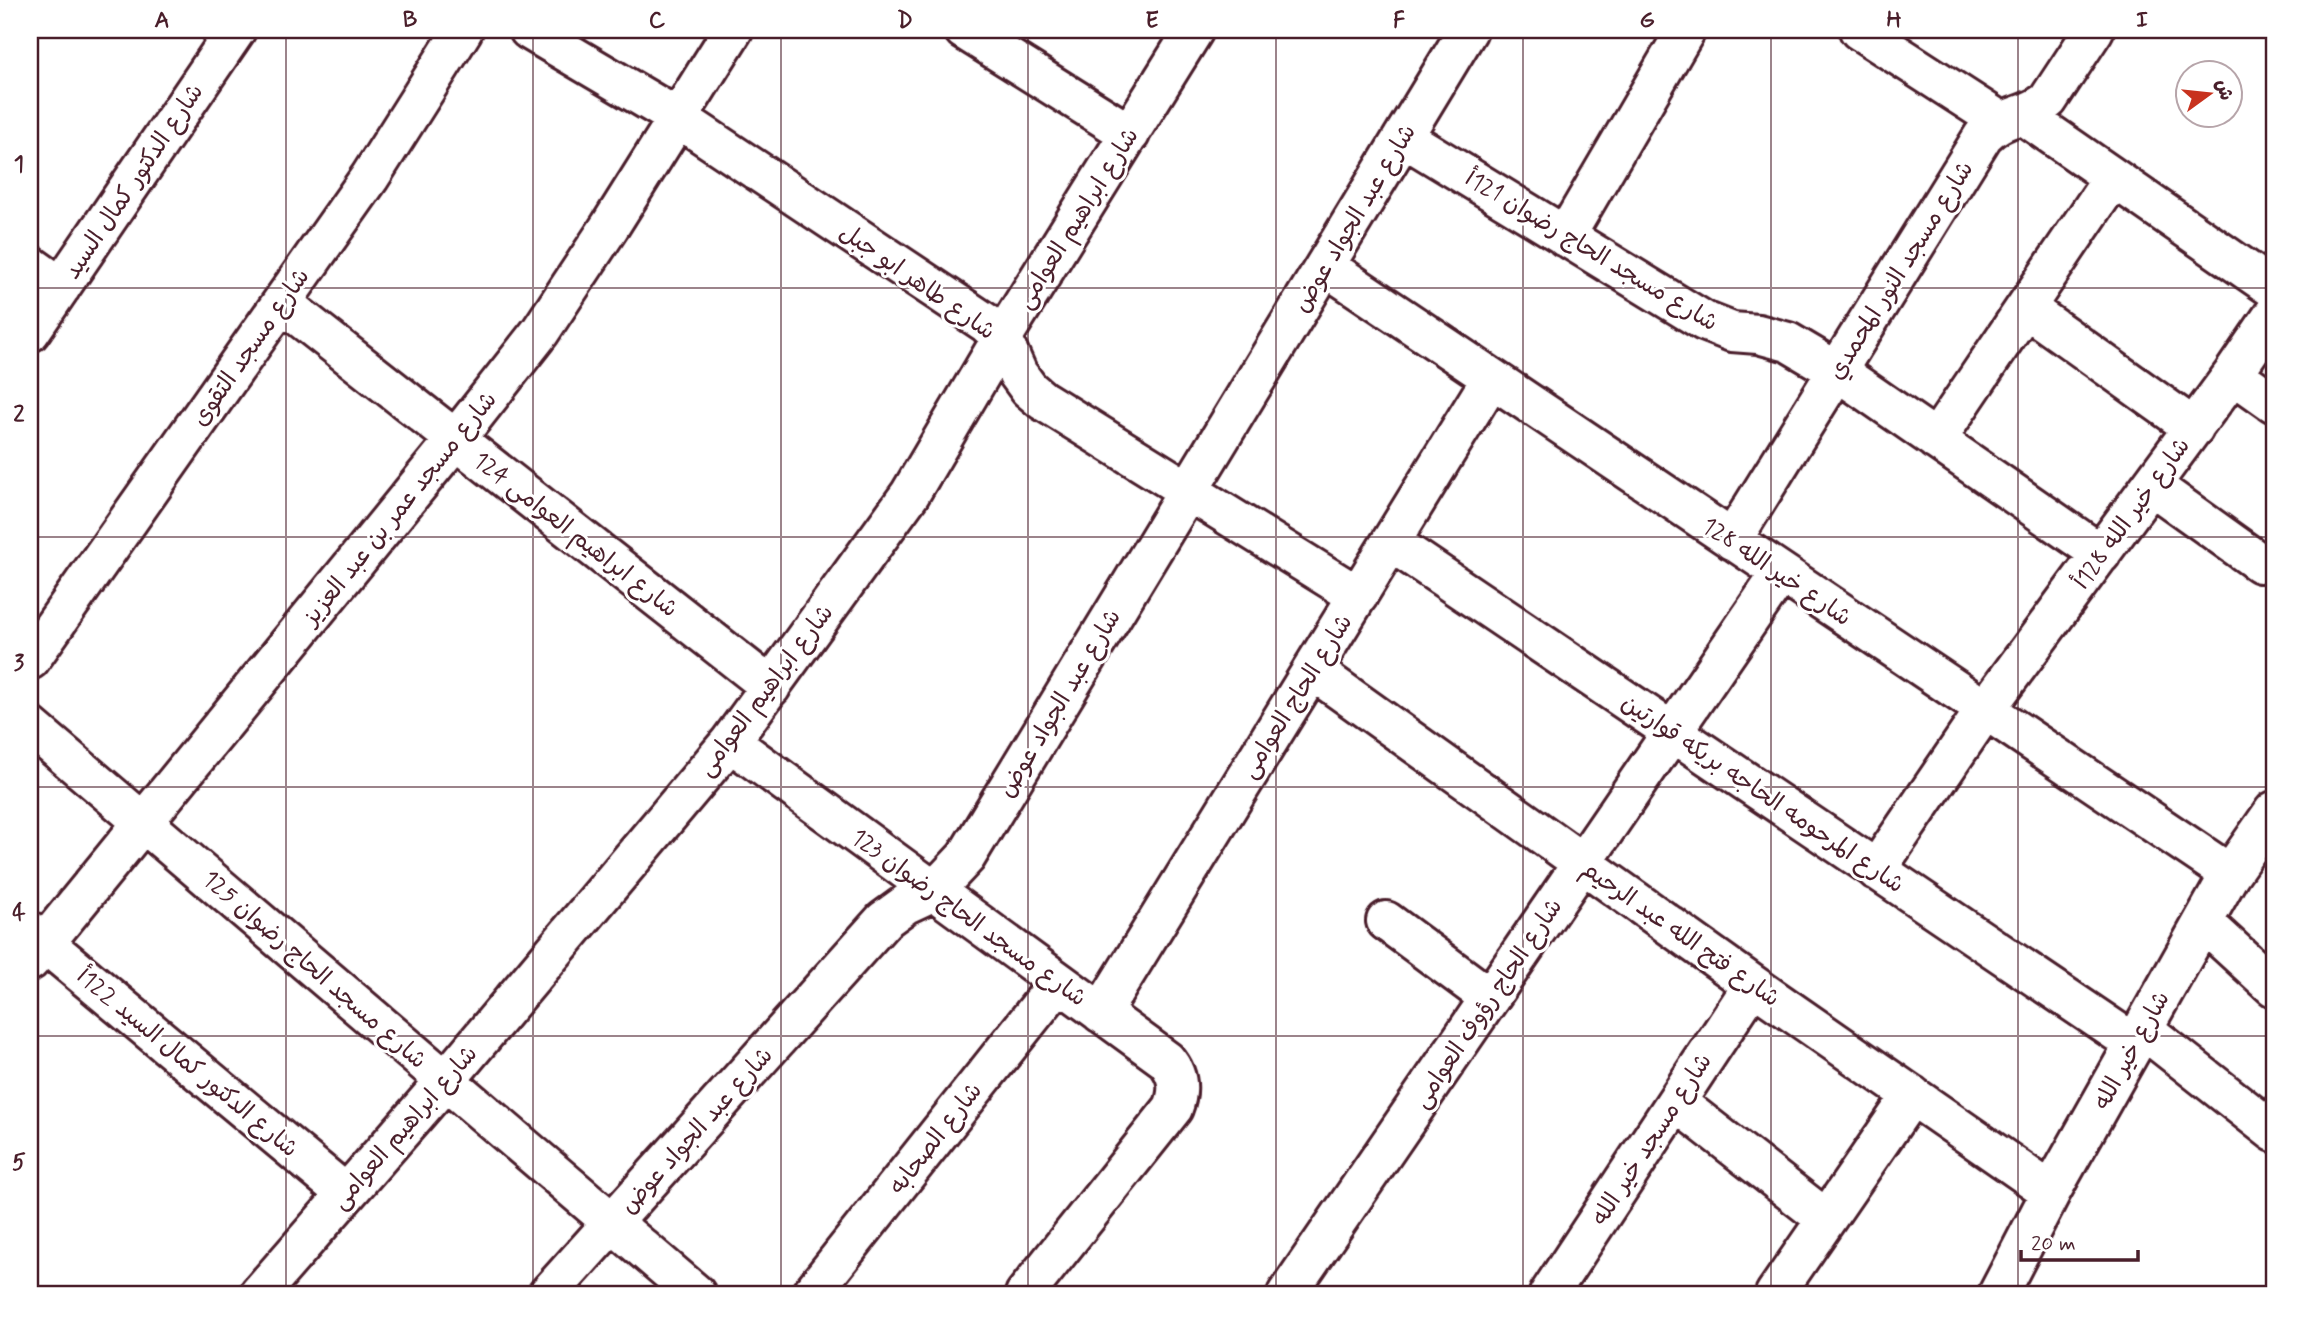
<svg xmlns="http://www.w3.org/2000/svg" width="2304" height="1324" viewBox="0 0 2304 1324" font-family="Mynerve,'Playpen Sans Arabic',sans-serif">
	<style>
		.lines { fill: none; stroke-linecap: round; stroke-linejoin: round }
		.minor-casing { stroke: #4a1f2b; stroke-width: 44 }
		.minor { stroke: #fff; stroke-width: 38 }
		.grid { fill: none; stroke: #4a1f2b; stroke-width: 2; stroke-opacity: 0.55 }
		.labels { text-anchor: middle; stroke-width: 6; stroke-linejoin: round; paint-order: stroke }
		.street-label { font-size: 24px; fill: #4a1f2b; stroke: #fff }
		.neatline { fill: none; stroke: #4a1f2b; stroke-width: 2.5 }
		.grid-label { font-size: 23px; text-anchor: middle; font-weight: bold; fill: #4a1f2b }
	</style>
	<rect width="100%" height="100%" fill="#fff"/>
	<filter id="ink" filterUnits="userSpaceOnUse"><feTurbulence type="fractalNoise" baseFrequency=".0143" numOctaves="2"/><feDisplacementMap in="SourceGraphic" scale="14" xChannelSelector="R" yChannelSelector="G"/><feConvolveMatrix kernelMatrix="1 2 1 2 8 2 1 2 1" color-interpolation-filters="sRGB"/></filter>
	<g filter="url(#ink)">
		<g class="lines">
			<!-- minor casing -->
			<g class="minor-casing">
				<path id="minor" d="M529 30 678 118 986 323 1002 338 1018 374 1029 389 1042 400 1358 596
					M964 30 1130 134
					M1859 30 2000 121
					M2023 115 2274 289
					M1403 137 1704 321 1732 332 1758 334 1788 342 1837 371 2101 554
					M1565 237 1686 30
					M30 265 61 287
					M1325 266 2230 874
					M282 303 771 687
					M2026 308 2194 428
					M30 332 236 30
					M2233 374 2274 403
					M1936 440 2113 178
					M2151 485 2260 563
					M1732 540 1983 136C2001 115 2028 118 2048 100L2094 30
					M1391 542 2135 1044
					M30 660 370 177 463 30
					M1312 670 1753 985 2051 1192
					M30 726 696 1294
					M730 742 1166 1060C1179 1075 1180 1090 1173 1108L1025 1294
					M1876 870 1985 710 2233 374 2274 314
					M1386 921 1490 998
					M2203 922 2274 987
					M30 931 346 1194
					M30 961 455 440 540 332 610 226 733 30
					M1101 1013 1491 379
					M2143 1029 2274 1132
					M1676 1102 1826 1219
					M259 1294 446 1080 730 742 910 494 1002 338 1194 30
					M548 1294 884 920 906 904 934 891 966 857 1468 30
					M811 1294 1059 982
					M1287 1294 1781 573
					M1549 1294 1753 985
					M1775 1294 1912 1095
					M1998 1294 2051 1192 2230 874 2274 811"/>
			</g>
			<!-- minor -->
			<use href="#minor" class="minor"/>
		</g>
	</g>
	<!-- grid -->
	<path class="grid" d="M286 30V1294M533 30V1294M781 30V1294M1028 30V1294M1276 30V1294M1523 30V1294M1771 30V1294M2018 30V1294M30 288H2274M30 537H2274M30 787H2274M30 1036H2274"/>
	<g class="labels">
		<!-- street labels -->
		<g class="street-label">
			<text transform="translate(133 181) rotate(-56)" y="8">شارع الدكتور كمال السيد</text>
			<text transform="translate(1077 218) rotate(-58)" y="8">شارع ابراهيم العوامى</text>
			<text transform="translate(1354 218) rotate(-59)" y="8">شارع عبد الجواد عوض</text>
			<text transform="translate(1592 250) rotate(31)" y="8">شارع مسجد الحاج رضوان 121أ</text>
			<text transform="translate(1900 270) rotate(-58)" y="8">شارع مسجد النور المحمدي</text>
			<text transform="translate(918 281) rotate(35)" y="8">شارع طاهر ابو جبل</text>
			<text transform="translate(250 347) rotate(-55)" y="8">شارع مسجد التقوى</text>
			<text transform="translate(399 508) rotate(-51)" y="8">شارع مسجد عمر بن عبد العزيز</text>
			<text transform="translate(2131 513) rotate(-54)" y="8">شارع خير الله 128أ</text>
			<text transform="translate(576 534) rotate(38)" y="8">شارع ابراهيم العوامى 124</text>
			<text transform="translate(1777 571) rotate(34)" y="8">شارع خير الله 128</text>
			<text transform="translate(765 690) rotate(-53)" y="8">شارع ابراهيم العوامى</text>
			<text transform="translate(1296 696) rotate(-58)" y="8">شارع الحاج العوامى</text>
			<text transform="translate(1059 703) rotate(-59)" y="8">شارع عبد الجواد عوض</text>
			<text transform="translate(1763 793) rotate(34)" y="8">شارع المرحومه الحاجه بريكه قوارتين</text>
			<text transform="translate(969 917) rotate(36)" y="8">شارع مسجد الحاج رضوان 123</text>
			<text transform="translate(1681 933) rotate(35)" y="8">شارع فتح الله عبد الرحيم</text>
			<text transform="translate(315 969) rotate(41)" y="8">شارع مسجد الحاج رضوان 125</text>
			<text transform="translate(1487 1003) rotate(-56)" y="8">شارع الحاج رؤوف العوامى</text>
			<text transform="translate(2131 1050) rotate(-61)" y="8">شارع خير الله</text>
			<text transform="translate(188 1062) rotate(40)" y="8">شارع الدكتور كمال السيد 122أ</text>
			<text transform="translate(404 1127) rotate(-49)" y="8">شارع ابراهيم العوامى</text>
			<text transform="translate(696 1130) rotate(-48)" y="8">شارع عبد الجواد عوض</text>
			<text transform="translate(935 1138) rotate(-52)" y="8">شارع الصحابه</text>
			<text transform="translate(1651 1139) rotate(-57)" y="8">شارع مسجد خير الله</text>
		</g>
	</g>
	<!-- margin -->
	<rect width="2304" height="1324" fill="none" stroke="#fff" stroke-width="77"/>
	<!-- north arrow -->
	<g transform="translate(2209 94) rotate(75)"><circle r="33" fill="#ffffff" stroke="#b7a5aa" stroke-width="2"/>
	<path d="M0-5L12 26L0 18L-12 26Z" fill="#c8321e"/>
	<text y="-10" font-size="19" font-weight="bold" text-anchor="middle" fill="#4a1f2b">ش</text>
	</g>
	<!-- scale -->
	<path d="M2021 1250v10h117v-10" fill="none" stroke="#4a1f2b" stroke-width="3.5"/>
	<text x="2031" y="1250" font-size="21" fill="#4a1f2b" stroke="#ffffff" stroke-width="5" paint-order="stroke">20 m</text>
	<rect x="38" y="38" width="2228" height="1248" class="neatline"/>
	<g class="grid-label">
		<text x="162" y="27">A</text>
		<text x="410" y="27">B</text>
		<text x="657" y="27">C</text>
		<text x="905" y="27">D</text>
		<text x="1152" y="27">E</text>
		<text x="1399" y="27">F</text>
		<text x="1647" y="27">G</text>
		<text x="1894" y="27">H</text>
		<text x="2142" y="27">I</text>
		<text x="19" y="171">1</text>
		<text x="19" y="421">2</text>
		<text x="19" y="670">3</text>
		<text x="19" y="919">4</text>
		<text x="19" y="1169">5</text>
	</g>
</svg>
